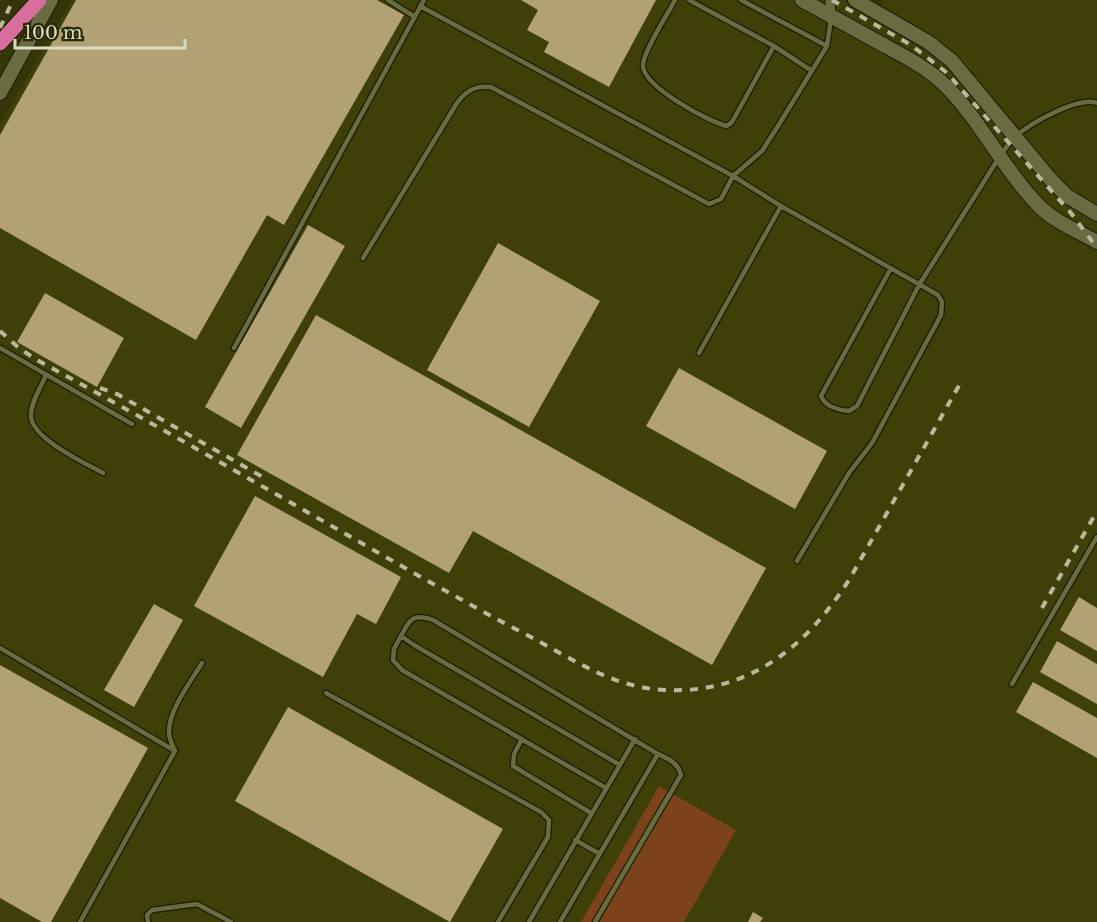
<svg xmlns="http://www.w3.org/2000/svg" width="1097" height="922" viewBox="0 0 1097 922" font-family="'Libre Baskerville',serif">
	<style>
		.built { fill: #3e4007 }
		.green { fill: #7c421b }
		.building { fill: #b1a175 }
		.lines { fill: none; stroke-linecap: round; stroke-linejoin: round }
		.service-casing { stroke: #1b1c00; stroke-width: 7 }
		.minor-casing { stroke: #1b1c00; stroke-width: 11 }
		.secondary-casing { stroke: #1b1c00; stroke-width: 16 }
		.trunk-casing { stroke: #1b1c00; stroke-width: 17 }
		.service { stroke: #696c40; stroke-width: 4.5 }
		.minor { stroke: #696c40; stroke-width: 9 }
		.secondary { stroke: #696c40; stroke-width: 14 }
		.trunk { stroke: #d86e9b; stroke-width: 15 }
		.rail { stroke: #b8b99e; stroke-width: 4; stroke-dasharray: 8 8; stroke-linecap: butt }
	</style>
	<rect width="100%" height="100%" fill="#343508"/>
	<!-- built -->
	<path class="built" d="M72 0H842L874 16 885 0H1097V922H0V124Z"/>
	<!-- green -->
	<path class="green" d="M659 786 736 830 684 922H581Z"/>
	<!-- building -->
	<path class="building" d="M76 0H377L404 15 284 225 267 215 196 340 0 228V135Z
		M521 0H656L609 87 544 52 549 42 527 30 538 10Z
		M308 225 345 246 241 428 205 407Z
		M498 243 600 301 529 427 427 370Z
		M45 293 124 338 97 387 17 342Z
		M316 315 766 568 712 665 473 531 449 573 237 455Z
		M679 368 827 451 795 509 646 426Z
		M255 496 401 577 376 624 357 614 323 677 194 606Z
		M1079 597 1097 608V651L1060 630Z
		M154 604 183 620 134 707 104 690Z
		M1057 641 1097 664V704L1040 672Z
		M0 665 148 748 51 922H42L0 898Z
		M1033 682 1097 718V758L1016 712Z
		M288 707 503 829 450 922 235 801Z
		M753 912 763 918 760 922H748Z"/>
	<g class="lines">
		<!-- service casing -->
		<g class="service-casing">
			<path id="service" d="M388 0 415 17
				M675 0C668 14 642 53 643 66 644 87 709 122 727 126L732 122 774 46 689 0
				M741 0 827 46
				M420 6 733 176 781 206 938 295 942 302 941 315 872 443 849 473 797 561
				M774 46 812 71
				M363 258 457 103C466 91 475 85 491 87L709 204 721 199 733 176 762 151 778 126 827 46 831 19
				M891 268 821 396C825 406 838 410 849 411L857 406 919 285 1000 156C1005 150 1009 142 1015 137 1029 124 1078 96 1097 103
				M0 348 132 424
				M234 348 424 0
				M699 353 781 206
				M46 375C41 387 31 402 31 415 30 438 85 463 103 473
				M401 636 394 649 393 660 402 670 606 788
				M0 648 175 751
				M1012 684 1097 537
				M326 693 541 812 549 820 548 837 498 922
				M522 739 514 754 513 766 591 813
				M575 840 600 854
				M80 922 175 751C173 746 169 739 169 733 168 711 191 681 202 663
				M148 922 147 915 152 910 197 904 231 922
				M529 922 635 739
				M560 922 658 754 433 620C413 613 410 619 401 636L414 645 620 765
				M595 922 681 775C678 763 669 759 658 754"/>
		</g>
		<!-- minor casing -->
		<g class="minor-casing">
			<path id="minor" d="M830 0 831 16"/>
		</g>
		<!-- secondary casing -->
		<g class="secondary-casing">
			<path id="secondary" d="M802 0C827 14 853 28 878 42 902 55 927 67 947 87 982 123 1004 170 1039 206 1055 222 1078 231 1097 242
				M855 0 928 42 952 61 1051 180 1067 196 1097 214
				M0 93 51 0"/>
		</g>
		<!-- trunk casing -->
		<g class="trunk-casing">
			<path id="trunk" d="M0 43 39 0"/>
		</g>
		<!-- service -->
		<use href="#service" class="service"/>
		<!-- minor -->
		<use href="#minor" class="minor"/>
		<!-- secondary -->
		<use href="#secondary" class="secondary"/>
		<!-- trunk -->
		<use href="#trunk" class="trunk"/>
		<!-- rail -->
		<path class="rail" d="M832 0 911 45 947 73 1071 213 1097 248
			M0 28 13 0
			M0 331 20 349 39 361C167 431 293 504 419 576 455 596 490 616 527 635 571 658 613 688 665 690 749 694 806 647 849 580L961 382
			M100 388 117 394 268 480
			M1042 608 1097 511"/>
	</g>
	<!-- scale -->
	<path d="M15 39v9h170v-9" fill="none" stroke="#dadcc5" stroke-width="3"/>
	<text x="24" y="39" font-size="18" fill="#dadcc5" stroke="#2a2b00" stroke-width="4.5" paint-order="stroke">100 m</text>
</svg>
